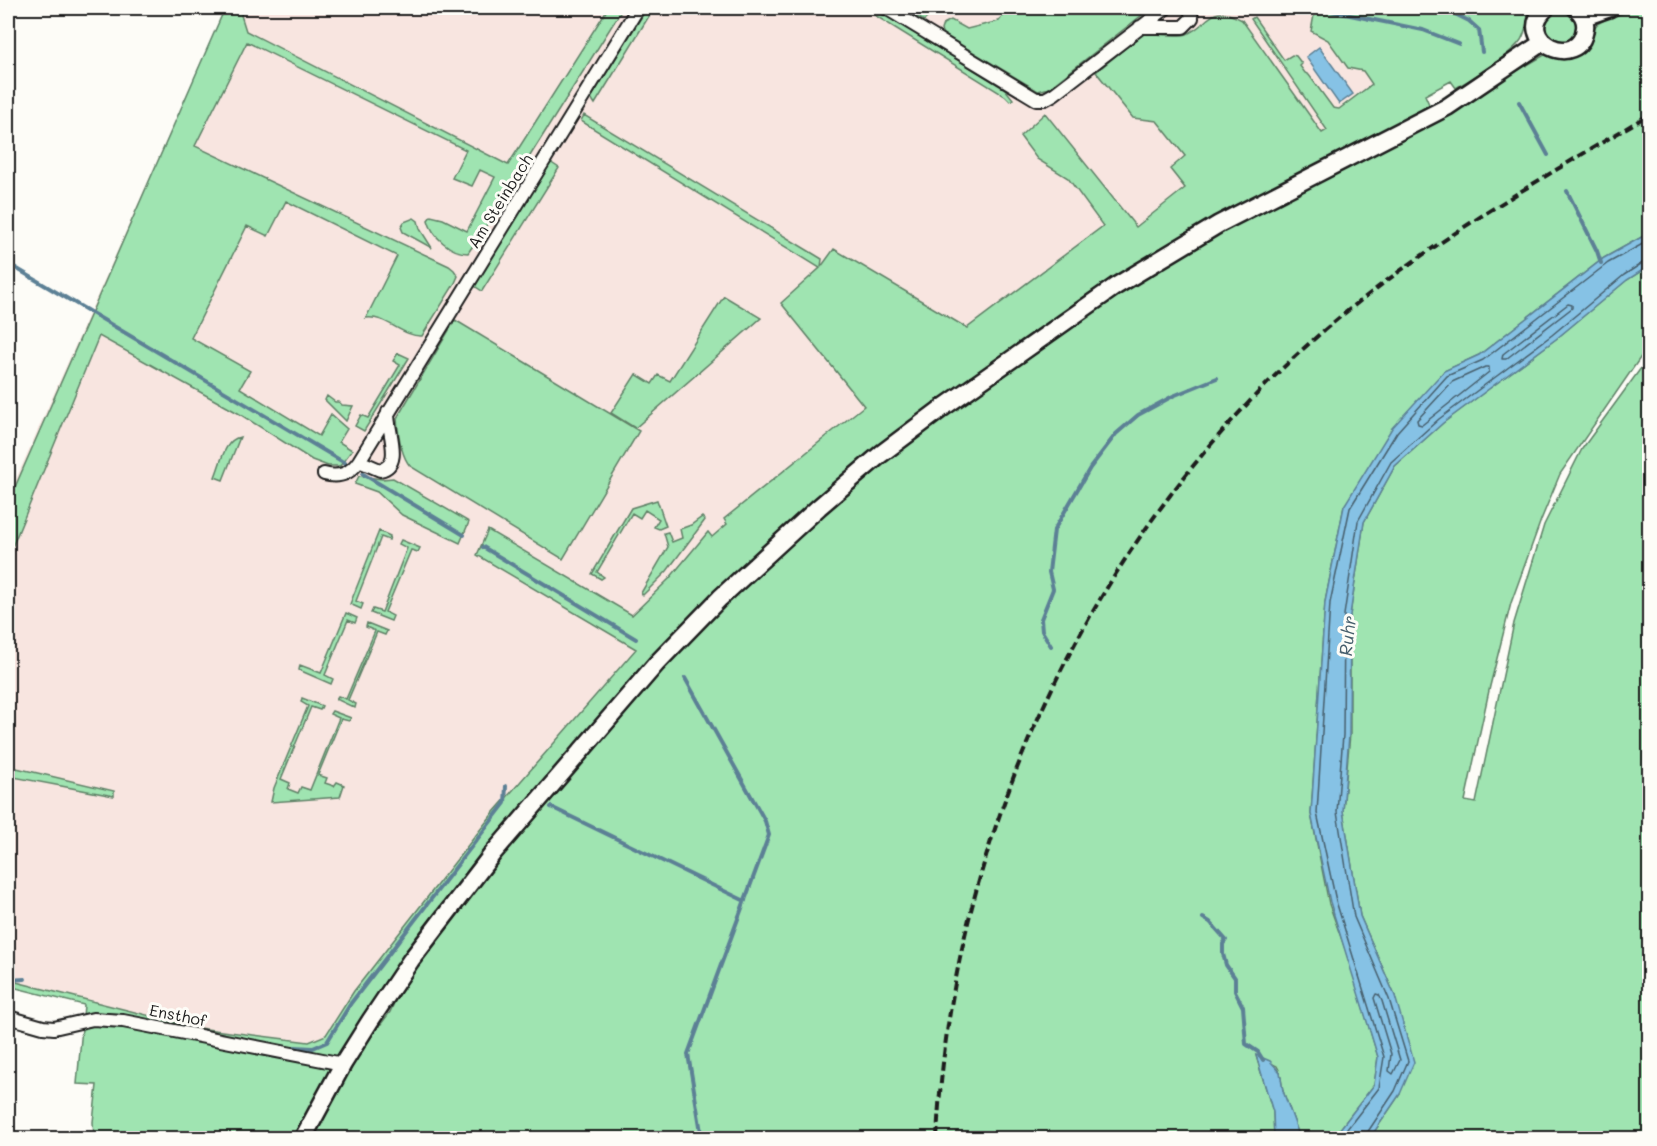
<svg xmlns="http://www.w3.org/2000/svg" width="1657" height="1146" viewBox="0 0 1657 1146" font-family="Mali,sans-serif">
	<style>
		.built { fill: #f8e5e0 }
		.green { fill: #9fe4b1; stroke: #5e8066; stroke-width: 1.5 }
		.water { fill: #86c2e5; stroke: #5c8095; stroke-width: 1.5 }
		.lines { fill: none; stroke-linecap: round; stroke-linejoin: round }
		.shore { stroke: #465e6c; stroke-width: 1.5 }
		.stream { stroke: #5c8095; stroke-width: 4 }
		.street-casing { stroke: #1c1c1c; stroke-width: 16 }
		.secondary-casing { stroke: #1c1c1c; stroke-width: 21 }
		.street { stroke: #fdfcf7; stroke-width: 12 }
		.secondary { stroke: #fdfcf7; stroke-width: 16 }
		.rail { stroke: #1c1c1c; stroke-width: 4; stroke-dasharray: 9 4.5; stroke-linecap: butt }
		.labels { text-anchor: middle; stroke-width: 6; stroke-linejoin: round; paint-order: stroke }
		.street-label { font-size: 16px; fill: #1c1c1c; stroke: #fdfcf7 }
		.water-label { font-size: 18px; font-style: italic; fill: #465e6c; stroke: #fdfcf7 }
	</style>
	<rect width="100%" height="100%" fill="#fdfcf7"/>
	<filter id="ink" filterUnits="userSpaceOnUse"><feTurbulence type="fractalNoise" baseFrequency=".0167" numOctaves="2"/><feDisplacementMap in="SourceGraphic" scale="12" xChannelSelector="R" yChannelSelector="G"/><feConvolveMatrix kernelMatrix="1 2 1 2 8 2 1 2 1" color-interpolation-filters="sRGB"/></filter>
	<g filter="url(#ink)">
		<!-- built -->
		<path class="built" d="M225 8H1505L1385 95 1248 178 927 391 354 991 326 1035 309 1042 198 1028 8 980V497Z"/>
		<!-- green -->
		<path class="green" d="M225 8H244L241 15 246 31 508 165 608 8H623L479 237 468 253C450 253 432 236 428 220L431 216 443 219 467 231 495 177 480 170 472 186 452 178 466 150 247 42 195 146 449 266 454 270 458 276 455 283 422 336C402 337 386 315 366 318L397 256 286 201 268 236 247 226 191 338 250 371 240 388 319 436 331 415 347 429 339 442 352 450 340 466H328L312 460 238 413 99 336 8 557V503Z
			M647 8H654L595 104 591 98Z
			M863 8H874L1005 89 1013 99 1010 101 1005 96Z
			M909 8H936L924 21 908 12Z
			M1008 8H1151L1049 88 1038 91 943 34 941 30 943 24 951 20 967 29 999 21Z
			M1278 8H1531C1527 18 1527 30 1521 40 1511 55 1473 78 1456 88L1451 81 1425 95 1429 104 1403 123 1248 203 851 471 535 794 296 1138H94L93 1122 97 1085 77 1084 84 1005 8 986V980L198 1028 309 1042 326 1035 354 991 494 812 636 649 477 555 488 530 632 615 669 579 708 532 712 537 727 524 724 519 864 406 781 303 820 268 581 121 584 115 822 259 821 267 834 249 967 328 1103 226 1068 178 1037 159 1020 136 1045 113 1136 227 1185 188 1170 169 1185 156 1157 121 1133 118 1096 72 1144 33C1154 34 1179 37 1187 34 1212 23 1208 2 1242 20L1322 133 1327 130 1251 19 1254 17 1284 60 1292 55 1296 56 1302 64 1300 66 1305 73 1309 75 1333 108 1339 109 1372 84 1363 71 1348 68 1328 40 1311 31 1314 15Z
			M1638 8H1649V233L1604 258 1479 355 1444 371 1344 506 1325 602 1311 814 1329 904 1348 957 1378 1057 1374 1085 1333 1138H1300L1283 1091 1280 1072 1277 1066 1256 1056 1273 1112 1274 1138H310L347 1069H351L361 1050 390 1012 405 979 462 902 661 670 736 594 872 468 1088 313 1173 260 1262 210 1349 168 1443 118 1501 80 1548 53 1590 34 1597 24 1606 19Z
			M1544 25a17 17 0 1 1 34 0a17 17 0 1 1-34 0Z
			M550 162 559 168 482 291 473 285Z
			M414 218 418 221 420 229 432 248 403 232 401 227 404 222Z
			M1649 266V345L1560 474 1541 520 1511 603 1490 686 1465 801 1476 803 1514 623 1544 525 1582 449 1649 357V1138H1370L1400 1094 1395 996 1360 916 1343 811 1350 734V615L1364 522 1395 466 1443 423 1556 339 1627 280Z
			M724 296 761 318 635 428 611 413 636 374 652 384 658 375 670 381Z
			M455 320 639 431 563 559 410 466C400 454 398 433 397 418Z
			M398 353 409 358 364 431 355 426 361 415 368 418 400 365 393 361Z
			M327 396 335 402H339L342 405 353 406 346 421 325 400Z
			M240 437 223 480 215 477C221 463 224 440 240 437Z
			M359 476 382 479 393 478 469 522 460 543 402 515 377 492 355 484Z
			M657 500 666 526 659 529 654 527 659 519 645 510 640 518 632 513 597 572 604 577 601 579 592 574 631 508Z
			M702 517 705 520 667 571 643 595 641 593 668 547 664 533 668 532 672 542 682 538 680 529 691 525Z
			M379 531 390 536 389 540 381 537 356 601 363 604 361 609 350 604Z
			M401 540 420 548 418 552 411 550 385 612 393 616 391 621 371 613 373 609 382 612 407 548 399 544Z
			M346 613 357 618 355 623 348 620 325 675 333 679 331 684 299 670 300 665 321 673Z
			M367 623 387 631 385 635 377 632 348 700 356 704 355 708 336 699 338 696 346 699 375 631 366 627Z
			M302 698 322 706 320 710 311 707 281 779 290 783 288 789 298 793 301 787 310 790 339 718 330 714 332 711 351 718 349 721 341 719 318 775 327 778 325 783 334 786 337 782 344 785 340 797 271 802 274 788 308 706 301 702Z
			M8 766 114 791V796L8 776Z"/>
		<!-- water -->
		<path class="water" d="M1319 47 1353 94 1339 104 1306 57Z
			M1649 233V266L1627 280 1556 339 1443 423 1395 466 1364 522 1350 615 1349 735 1343 811 1360 916 1395 996 1414 1062 1400 1094 1370 1138H1333L1374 1085 1378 1057 1330 902 1311 814 1325 602 1344 506 1392 428 1444 371 1479 355 1604 258Z
			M1256 1055 1270 1061 1280 1072 1283 1091 1300 1138H1274L1273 1112Z"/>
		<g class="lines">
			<!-- shore -->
			<path class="shore" d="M1568 304 1572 305V308L1506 359H1502L1503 354Z
				M1485 367H1489V372L1422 425 1418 424 1417 420 1452 382Z
				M1376 994 1379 995 1382 1001 1400 1060 1393 1074 1389 1071 1391 1054 1374 998Z
				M1340 1138 1379 1088 1384 1057 1336 901 1317 813 1330 603 1350 508 1397 432 1447 376 1483 360 1608 263 1650 240
				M1366 1138 1367 1133 1395 1091 1408 1061 1389 999 1354 917 1337 812 1343 735 1344 615 1358 521 1391 462 1439 419 1552 335 1624 275 1644 262 1650 261"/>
			<!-- stream -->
			<path class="stream" d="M1316 8 1423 30 1459 44
				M1443 8 1469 21 1479 30 1482 52
				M1519 102 1548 155
				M1567 191 1597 251 1601 263
				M8 265 14 267 350 466
				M363 474 464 535
				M483 547 636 639
				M1051 646 1042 631 1041 619 1053 589 1049 572 1054 530 1090 468 1116 434 1138 415 1173 396 1217 378
				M685 678 765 821 769 835 688 1054 702 1138
				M551 807 745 901
				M1203 918 1210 922 1226 940 1223 944V954L1226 965 1235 978V991L1243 1007 1246 1044 1258 1052 1263 1060
				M8 980 25 979
				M295 1047 313 1048 327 1042 351 1003 505 803 506 786"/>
			<!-- street casing -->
			<g class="street-casing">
				<path id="street" d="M886 8 1036 99H1045L1054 94 1166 8
					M1140 27H1183L1192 18 1190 8
					M359 461 380 470C404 465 387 431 388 412
					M324 474C339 478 350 474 359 461L638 8
					M8 1017 43 1027 54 1028 93 1019 123 1021 343 1064"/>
			</g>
			<!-- secondary casing -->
			<g class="secondary-casing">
				<path id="secondary" d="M1546 8C1511 40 1580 73 1585 28 1586 20 1582 13 1576 8
					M1584 17 1610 8
					M303 1138 343 1064 370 1021 411 960 494 852 656 664 720 598 819 507 881 454 941 409 1116 286 1219 224 1447 107 1543 42"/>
			</g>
			<!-- street -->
			<use href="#street" class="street"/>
			<!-- secondary -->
			<use href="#secondary" class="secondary"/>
			<!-- rail -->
			<path class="rail" d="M937 1138C951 834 1091 534 1321 333 1421 247 1536 182 1650 114"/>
		</g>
	</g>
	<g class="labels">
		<!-- street labels -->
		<g class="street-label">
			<text transform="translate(500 201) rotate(-58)" y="6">Am Steinbach</text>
			<text transform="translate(178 1015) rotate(11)" y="6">Ensthof</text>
		</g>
		<!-- water labels -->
		<g class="water-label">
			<text transform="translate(1348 636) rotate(-84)" y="6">Ruhr</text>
		</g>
	</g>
	<!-- margin -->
	<rect width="1657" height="1146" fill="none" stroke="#fdfcf7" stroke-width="30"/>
	<rect x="15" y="15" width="1627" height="1116" fill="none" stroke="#1c1c1c" stroke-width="2" filter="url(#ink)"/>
</svg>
